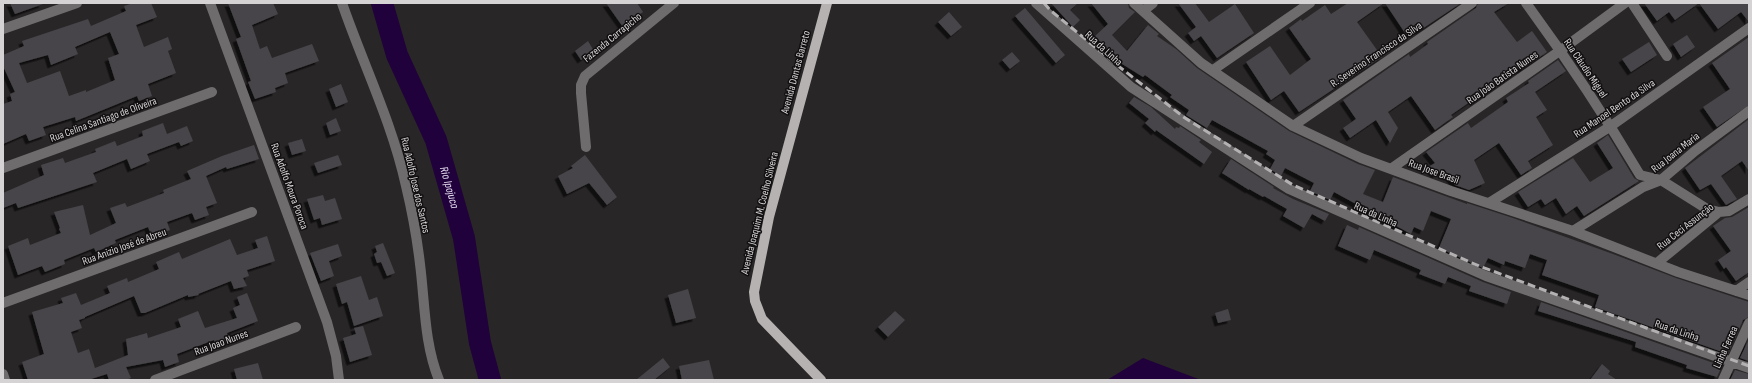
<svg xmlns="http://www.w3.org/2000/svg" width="1752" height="383" viewBox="0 0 1752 383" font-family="'Sofia Sans Condensed',sans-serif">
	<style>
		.water { fill: #20013b }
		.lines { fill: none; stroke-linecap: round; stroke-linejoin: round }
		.river { stroke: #20013b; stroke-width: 22 }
		.building { fill: #474548; fill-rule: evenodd; filter: url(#shadow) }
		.minor { stroke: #6e6c6c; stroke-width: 10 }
		.major { stroke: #b6b2b2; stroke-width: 10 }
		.rail { stroke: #b3b1b2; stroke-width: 3; stroke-dasharray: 8 4; stroke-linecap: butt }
		.labels { text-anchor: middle; stroke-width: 3; stroke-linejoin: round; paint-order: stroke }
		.street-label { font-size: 11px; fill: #d5d3d4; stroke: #110f10 }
		.water-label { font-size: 12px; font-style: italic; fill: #e7e0f3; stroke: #110f10 }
	</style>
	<defs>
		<filter id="shadow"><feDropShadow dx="-3.5" dy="3.5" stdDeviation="0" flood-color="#0009"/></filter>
	</defs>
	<rect width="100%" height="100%" fill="#292627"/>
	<!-- water -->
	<path class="water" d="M1143 358 1201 380H1107Z"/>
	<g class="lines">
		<!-- river -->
		<path class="river" id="s1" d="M382 3 397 55 436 140 464 238 480 343 490 380"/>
	</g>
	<!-- building -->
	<path class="building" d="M10 3H42L43 4 15 14Z
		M133 3H151L157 17 136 25 144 47 168 37 172 49 168 51 176 73 148 84 152 96 139 101 137 96 76 121 75 117 43 127 46 135 29 141 26 134 3 144V104L12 101 10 94 15 92 3 66V55L24 46 22 41 88 19 91 26 126 11 124 6ZM110 32 119 54 108 58 115 80 86 92V90L69 96 60 71 27 83 19 63 48 55 51 65 78 54 75 47Z
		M228 3H273L278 14 252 25 260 49 267 46 272 58 312 44 319 61 285 73 288 83 275 88 276 92 255 99 248 82 251 81 236 39 241 37Z
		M606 3H637L643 12 623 27Z
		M1051 3H1078L1070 10 1080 20 1073 27Z
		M1091 3H1128L1129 8 1135 12 1112 35 1127 51 1148 25 1159 34 1157 36 1176 49 1197 68 1289 131 1358 164 1375 170 1363 194 1383 202 1393 177 1467 204V203L1513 218 1613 254 1676 278 1749 302V317L1743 320 1728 354 1595 307 1599 295 1542 275 1547 260 1530 254 1525 268 1505 261 1504 265 1488 258 1483 268 1439 248 1451 219 1431 211 1423 231 1414 227 1411 234 1334 192 1330 200 1310 191 1314 183 1285 168 1281 176 1270 169 1275 160 1266 154 1268 151 1212 120 1207 128 1186 115 1189 110 1170 97 1172 95 1145 75 1143 77 1119 62 1095 36 1108 24Z
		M1178 3H1195L1209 22 1235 4 1254 33 1217 58 1201 36 1194 41 1188 33 1196 27Z
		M1348 3H1384L1357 22 1382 57 1299 112 1284 91 1271 100 1246 62 1270 46 1290 75 1311 59 1289 28 1301 19 1302 21 1325 5 1331 14Z
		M1385 3H1461L1419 31 1418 29 1407 36Z
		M1478 3H1509L1494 12 1517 42 1532 31 1547 52 1521 70 1520 67 1451 115 1453 117 1435 130 1411 96 1388 112 1398 128 1390 143 1376 120 1350 138 1343 128 1356 119 1343 100 1409 54 1410 57 1428 44 1427 42 1476 8Z
		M1644 3H1699L1675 20 1669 12 1657 21Z
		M1699 3H1749V22L1741 12 1718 29Z
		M1025 8 1065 55 1056 63 1015 16Z
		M949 12 962 27 951 36 938 22Z
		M1687 35 1695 47 1681 57 1673 44Z
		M1749 37V105L1717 127 1703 107 1730 89 1712 63Z
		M588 41 594 51 581 60 575 51Z
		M1649 42 1657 55 1631 72 1622 59Z
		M1012 52 1020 61 1010 69 1002 60Z
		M1558 60 1566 71 1535 92 1547 110 1536 117 1553 145 1528 161 1532 168 1521 175 1499 143 1474 160 1485 183 1469 190 1455 185 1444 169 1435 175 1428 167 1435 163 1426 152 1468 123 1471 128 1508 102 1506 98 1529 83 1528 81Z
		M341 84 348 102 336 107 329 89Z
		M1134 97 1151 107 1175 129 1176 127 1179 128 1180 126 1201 140 1199 142 1212 152 1204 164 1156 130 1155 132 1145 123 1149 119 1129 103Z
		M336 118 341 131 330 135 326 123Z
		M1749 119V171L1742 161 1721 176 1737 199 1726 205 1711 184 1700 190 1685 168Z
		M163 123 167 134 187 126 193 141 181 146 179 142 147 154 150 161 131 169 127 159 93 173 97 182 18 208 16 203 3 208V193L44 175 41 165 63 158 65 163 96 152 95 149 115 141 117 146 143 136 142 131Z
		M1608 135 1634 178 1639 181 1584 216 1577 206 1566 214 1556 198 1545 205 1541 199 1528 207 1518 192 1573 158 1590 182 1613 168 1597 143Z
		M302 139 306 151 292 155 288 143Z
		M254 145 259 159 227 169 226 167 206 176 217 203 206 207 209 215 195 220 192 213 167 222 170 230 152 237 148 227 115 240 116 243 96 252 94 248 64 260 65 264 45 272 42 266 18 275 8 246 28 238 30 245 61 233 59 229 60 228 54 212 83 205 90 235 116 223 110 208 125 203 127 207 164 193 163 190 191 179 187 171 222 156Z
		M338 155 342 165 318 173 314 163Z
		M585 155 617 197 607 205 589 183 567 194 558 176 573 168 571 166Z
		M1231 159 1274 187 1273 188 1293 199 1329 214 1325 221 1312 214 1304 228 1283 216 1287 209 1264 196 1263 197 1249 189V190L1222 173Z
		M323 195 325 201 335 198 342 219 322 225 320 218 314 220 307 199Z
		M1749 207V272L1736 281 1726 267 1724 269 1718 260 1731 251 1713 226 1725 218 1732 217Z
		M1347 225 1358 230 1359 227 1483 282 1511 292 1507 304 1469 291 1471 286 1448 277 1445 284 1419 274 1421 270 1374 250 1370 260 1338 246Z
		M267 236 275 261 247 270 249 276 243 278 247 286 234 289 231 281 198 294 199 295 188 297V295L145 313H141L134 296 85 317V318L79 320 82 328 71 332 78 353 89 349 95 368 128 355 126 339 147 333 148 338 181 327 178 319 198 311 205 328 237 318 233 308 240 305 237 297 247 293 258 321 227 333 230 342 216 346 214 340 177 354 179 362 165 367 163 360 126 367 131 378 126 380H109L107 374 88 380H28L22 362 44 354 32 312 63 303 61 298 76 293 81 305 110 293 107 286 127 278 128 282 159 269 156 262 179 252 182 259 230 239 237 255 258 248 255 240Z
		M383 243 395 273 387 276 381 262 377 263 374 254 377 252 375 246Z
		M338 244 342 256 329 261 334 276 321 281 310 253Z
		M361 276 369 300 377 297 383 316 354 326 347 302 342 304 336 284Z
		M688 289 696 318 676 323 668 295Z
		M1541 302 1722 366 1717 377 1686 368 1687 365 1635 347 1636 342 1538 311Z
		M1228 309 1231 320 1218 323 1215 313Z
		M895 311 905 320 888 337 878 327Z
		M363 326 372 355 350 362 343 338 356 334 354 328Z
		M1749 339V361L1740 358Z
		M663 358 670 367 654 380H636Z
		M709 360 714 380H682L679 366Z
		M258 363 263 380H237L234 369Z
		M1602 364 1610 371 1608 374 1617 380H1590Z
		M1735 370 1749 374V380H1730Z"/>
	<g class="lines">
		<!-- minor -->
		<path class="minor" d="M210 3 327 322 336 356 339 380
			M342 3C363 64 392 122 406 186 412 211 417 238 420 264 425 303 424 343 439 380
			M1036 3 1131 87 1289 189 1486 276 1749 368
			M1134 3 1201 63 1293 126 1361 158 1451 191 1573 231 1678 272 1749 295
			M1526 3C1567 59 1605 116 1640 175L1661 180 1707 209 1719 212
			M1632 3 1667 56
			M1143 11 1153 3
			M3 29 77 3
			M1213 70 1310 3
			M1293 126 1472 3
			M586 147 581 93V85L585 76 674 3
			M3 168 212 92
			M1392 168 1561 50 1625 3
			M1489 203 1611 126 1749 28
			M1573 231 1643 187 1661 180 1695 151 1749 111
			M1657 263 1719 212 1729 211 1749 199
			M1736 291 1749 282
			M3 303 252 212
			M3 374 5 380
			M155 380 296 327
			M1723 380 1749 323"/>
		<!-- major -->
		<path class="major" d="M821 380 762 319 755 301 754 292 769 217 827 3"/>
		<!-- rail -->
		<path class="rail" d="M1044 3 1050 10 1117 65 1185 118 1293 185 1479 266 1749 366"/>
	</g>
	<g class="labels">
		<!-- street labels -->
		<g class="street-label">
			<text transform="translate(612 37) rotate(-39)" y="4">Fazenda Carrapicho</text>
			<text transform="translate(1104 48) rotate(42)" y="4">Rua da Linha</text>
			<text transform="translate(1376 54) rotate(-34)" y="4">R. Severino Francisco da Silva</text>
			<text transform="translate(1586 68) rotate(56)" y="4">Rua Cláudio Miguel</text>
			<text transform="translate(795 72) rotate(-75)" y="4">Avenida Dantas Barreto</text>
			<text transform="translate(1502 77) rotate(-35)" y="4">Rua João Batista Nunes</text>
			<text transform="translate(1614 108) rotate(-34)" y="4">Rua Manoel Bento da Silva</text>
			<text transform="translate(103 119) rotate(-20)" y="4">Rua Celina Santiago de Oliveira</text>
			<text transform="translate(1675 152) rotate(-38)" y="4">Rua Joana Maria</text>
			<text transform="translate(1434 171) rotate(20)" y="4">Rua Jose Brasil</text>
			<text transform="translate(416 185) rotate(77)" y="4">Rua Adolfo Jose dos Santos</text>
			<text transform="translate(290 186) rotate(70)" y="4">Rua Adolfo Moura Poroca</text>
			<text transform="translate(759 213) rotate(-76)" y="4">Avenida Joaquim M. Coelho Silveira</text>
			<text transform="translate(1376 214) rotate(24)" y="4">Rua da Linha</text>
			<text transform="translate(1685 226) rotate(-38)" y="4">Rua Ceci Assunção</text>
			<text transform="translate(124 246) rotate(-20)" y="4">Rua Anizio José de Abreu</text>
			<text transform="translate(1677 330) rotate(19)" y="4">Rua da Linha</text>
			<text transform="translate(221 342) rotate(-20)" y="4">Rua Joao Nunes</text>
			<text transform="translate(1725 347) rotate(-66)" y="4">Linha Ferrea</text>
		</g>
		<!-- water labels -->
		<g class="water-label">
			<text dy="4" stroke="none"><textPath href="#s1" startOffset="197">Rio Ipojuca</textPath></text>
		</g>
	</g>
	<!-- border -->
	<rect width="1752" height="383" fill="none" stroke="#d5d3d4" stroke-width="8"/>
</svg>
